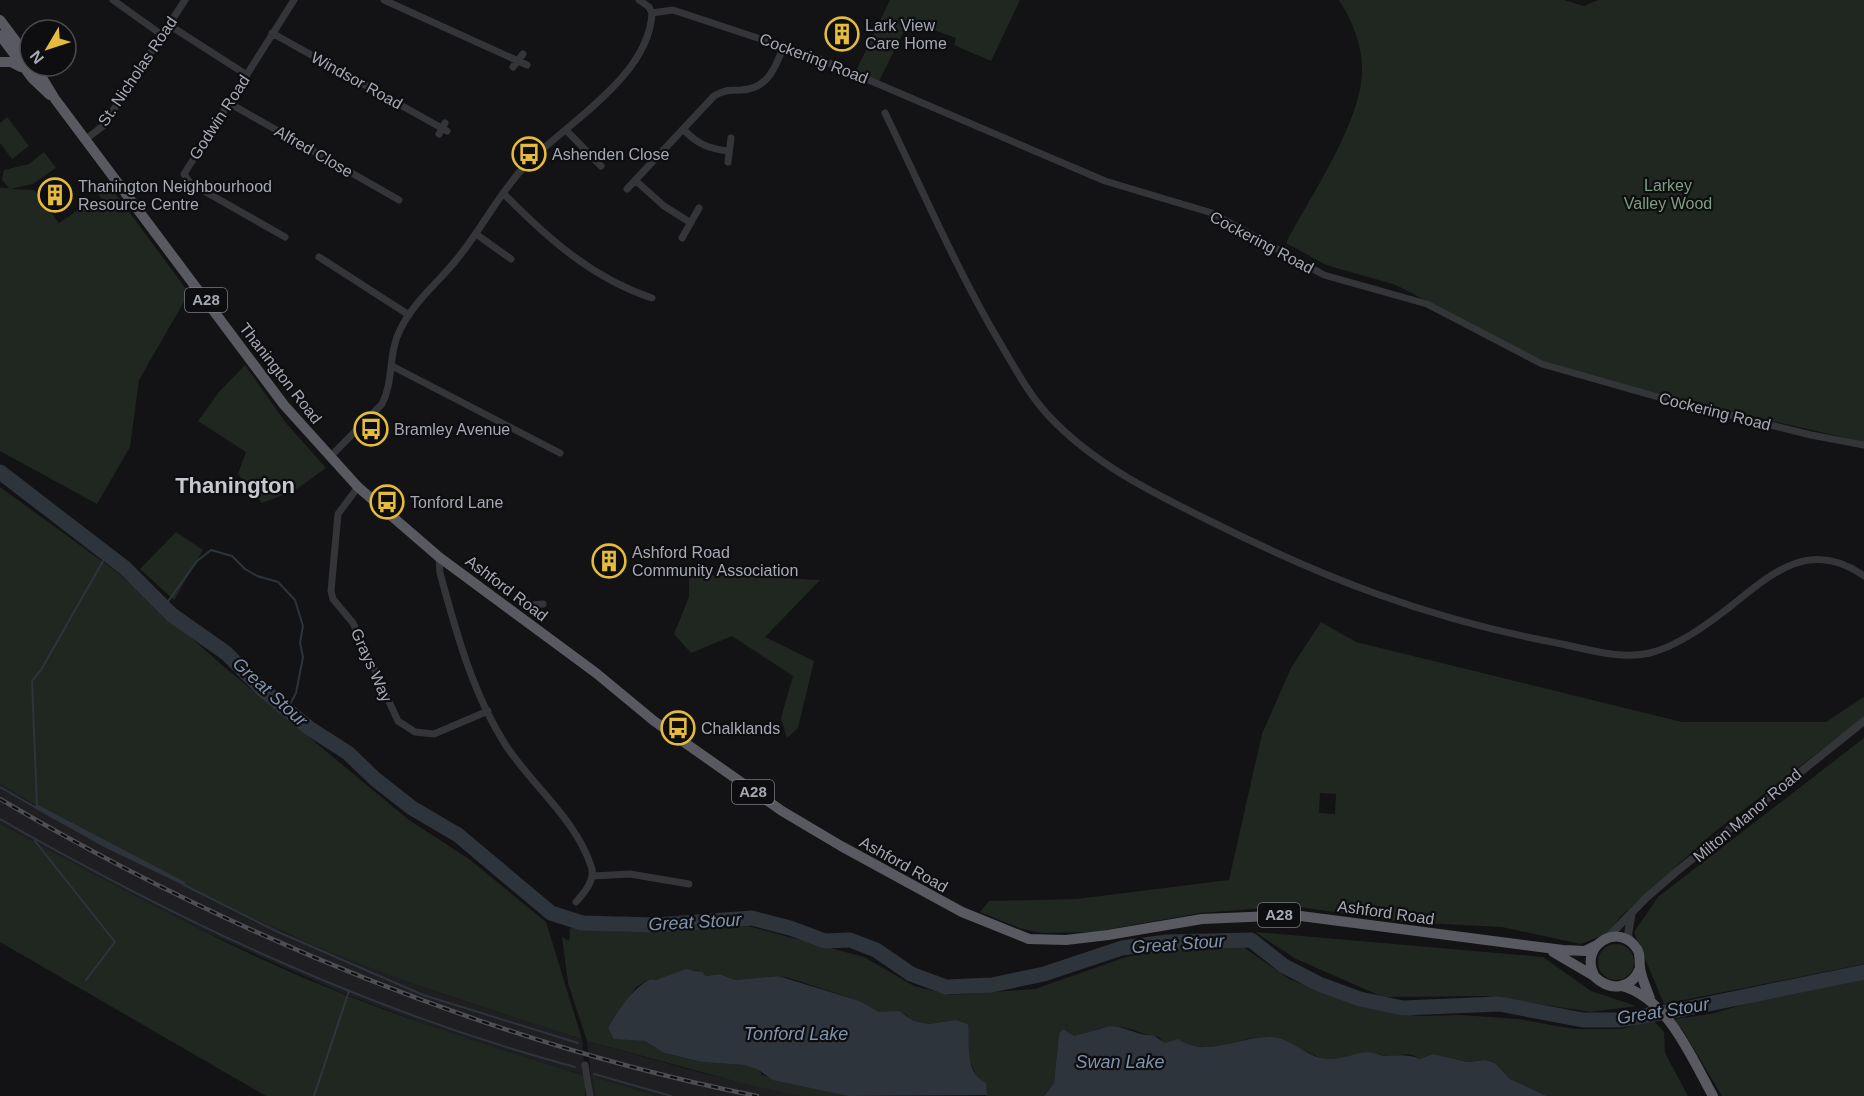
<svg xmlns="http://www.w3.org/2000/svg" width="1864" height="1096" viewBox="0 0 1864 1096" font-family="Helvetica,sans-serif">
	<style>
		.built { fill: #1f1f22 }
		.green { fill: #202721; fill-rule: evenodd }
		.water { fill: #2d343c }
		.lines { fill: none; stroke-linecap: round; stroke-linejoin: round }
		.stream { stroke: #2d343c; stroke-width: 2 }
		.river { stroke: #2d343c; stroke-width: 15 }
		.minor { stroke: #343539; stroke-width: 7 }
		.tertiary { stroke: #343539; stroke-width: 8 }
		.trunk { stroke: #595a61; stroke-width: 10 }
		.rail-casing { stroke: #4e4f54; stroke-width: 4.5 }
		.rail { stroke: #0e0e10; stroke-width: 2; stroke-dasharray: 7; stroke-linecap: butt }
		.labels { text-anchor: middle; stroke-width: 4.5; stroke-linejoin: round; paint-order: stroke }
		.shield { fill: #0e0e10; stroke: #787a83; stroke-width: 1.5 }
		.shield-label { font-size: 15px; font-weight: bold; fill: #a6a9b4 }
		.poi-label { font-size: 16px; fill: #a6a9b4; stroke: #0e0e10; text-anchor: start }
		.street-label { font-size: 16px; fill: #a6a9b4; stroke: #0e0e10 }
		.park-label { font-size: 16px; fill: #7e9e83; stroke: #0e0e10 }
		.water-label { font-size: 18px; font-style: italic; fill: #7f93ad; stroke: #0e0e10 }
		.district-label { font-size: 22px; font-weight: bold; fill: #c6c8d0; stroke: #0e0e10 }
	</style>
	<rect width="100%" height="100%" fill="#131315"/>
	<!-- built -->
	<path class="built" d="M0 784 36 806 283 932 445 995 582 1039 585 1076 446 1032 342 993 181 921 0 825Z
		M587 1041 698 1072 802 1096H657L629 1088 625 1096H593Z"/>
	<!-- green -->
	<path class="green" d="M890 0H1020L991 61 954 45 956 38 909 21 879 81 856 71Z
		M1339 0H1564L1584 6 1598 0H1864V442L1672 398 1543 361 1396 285 1326 265 1286 243C1310 197 1360 124 1362 73 1363 46 1353 22 1339 0Z
		M7 117 29 146 12 159 0 143V123Z
		M44 152 56 168 33 184 10 189 34 190 59 223 84 206 88 212 103 201 96 191 107 182 189 293 139 380 130 447 97 504 0 451V188H9L2 180 4 170 29 164Z
		M245 365 286 423 326 468 294 491 262 503 238 474 246 452 198 421 219 392Z
		M0 487 117 572 223 666 409 820 469 859 546 922 582 1039C481 1007 379 975 282 931 186 888 90 839 0 784Z
		M176 532 203 550 174 600 140 569Z
		M689 574 820 580 765 637 814 661 798 728 787 738 781 718 793 676 732 636 691 653 674 634 689 597Z
		M1321 622 1356 642 1682 722H1826L1864 697V717L1712 834 1621 916 1608 933 1581 944 1502 927 1402 922 1293 906 1200 913 1094 932 1042 933 1019 928 980 912 989 901 1077 899 1229 880 1262 734 1291 668ZM1320 793 1336 794 1335 814 1319 813Z
		M1864 738V964L1664 1004 1634 932 1658 897Z
		M0 824C113 884 224 947 343 994 422 1025 503 1050 585 1076V1096H266L0 942Z
		M748 926 864 957 914 986 950 995 1035 989 1126 957 1173 948 1239 944 1289 979 1359 1006 1417 1016 1461 1015 1519 1019 1574 1029H1621L1653 1020 1664 1032 1665 1053 1688 1096H1547L1510 1079 1495 1063 1485 1060 1468 1062 1433 1054 1420 1059 1410 1054 1387 1056 1367 1052 1345 1059H1323L1274 1037 1251 1038 1214 1048 1164 1043 1159 1037C1145 1036 1135 1029 1121 1027 1107 1024 1088 1033 1073 1036L1065 1029 1059 1033 1054 1083 1044 1096H986L969 1060 968 1024 956 1020 929 1024 914 1021 905 1014 879 1012 860 1001 789 978 778 976 735 980 720 974 706 976C689 959 669 984 650 979L636 987 608 1028 631 1039 645 1041 664 1053 702 1062 744 1065 758 1069 762 1075 848 1096H802L757 1087 587 1041 568 983 562 937 569 941 570 928 629 932Z
		M1255 932 1543 957 1591 991 1636 1006 1591 1012 1486 996 1383 997 1296 959Z
		M1598 962a18 18 0 1 1 36 0a18 18 0 1 1-36 0Z
		M1864 976V1096H1722L1682 1029 1677 1025 1675 1019 1711 1014 1748 1003Z
		M593 1077 657 1096H596Z"/>
	<!-- water -->
	<path class="water" d="M38 805 185 882V886L104 847 34 808Z
		M686 969 702 972 706 976 720 974 735 980 778 976 860 1001 879 1012 899 1011 914 1021 929 1024 956 1020 968 1024C971 1045 963 1071 986 1083L987 1095 848 1096 773 1080 757 1069 744 1065 702 1062 664 1053 645 1041 614 1039 608 1028C619 1009 631 990 650 979L656 980Z
		M1110 1026C1126 1026 1139 1037 1153 1035L1165 1043 1178 1039C1207 1059 1240 1035 1272 1037 1291 1038 1308 1058 1327 1059 1342 1060 1354 1053 1368 1052 1374 1052 1380 1056 1386 1056 1398 1055 1409 1054 1420 1059L1433 1054 1468 1062 1485 1060 1495 1063 1510 1079 1547 1096H1044L1054 1083 1059 1033 1064 1029 1074 1036Z"/>
	<g class="lines">
		<!-- stream -->
		<path class="stream" d="M164 607 197 561 211 550 232 556 245 569 257 576 278 582 295 600 303 626 300 643 303 657 296 693 287 710
			M0 787 35 807 37 806 32 681 41 670 107 554
			M0 819C182 923 373 1013 575 1067
			M35 841 115 942 86 980
			M184 885 276 931 423 995 578 1043
			M594 1074 671 1096
			M314 1096 349 991"/>
		<!-- river -->
		<path class="river" d="M0 472 125 568 172 615 226 653 262 689 309 728 348 753 375 779 412 808 458 835 551 913 582 923 656 925 752 918 790 928 825 941 850 940 876 950 911 974 946 987 992 985 1044 974 1122 948 1167 942 1251 940 1284 966 1319 984 1360 999 1403 1008 1499 1004 1583 1020H1619L1684 1009 1864 972"/>
		<!-- minor -->
		<path class="minor" d="M113 0 162 35
			M384 0 527 65
			M639 0 649 7 652 13
			M652 13 673 10 815 57 1105 181 1212 213 1324 275 1427 304 1542 364 1672 401 1811 435 1864 445
			M169 25 247 75
			M272 33 447 131
			M513 67 523 54
			M229 103 399 200
			M885 113C923 191 958 273 1003 348 1016 370 1030 396 1048 415 1092 463 1153 493 1210 521 1326 579 1429 619 1557 643 1587 649 1620 660 1650 653 1678 646 1708 624 1731 606 1772 573 1810 538 1864 576
			M683 129C697 144 709 149 729 151
			M566 130 601 166
			M439 134 445 123
			M86 139 103 126 185 0
			M728 162 731 138
			M635 180 664 206 691 223
			M627 189 714 96C723 90 731 90 741 90 768 89 776 67 784 45
			M503 193C547 238 592 278 652 298
			M476 234 511 259
			M285 237 190 183 184 174 294 0
			M682 238 699 208
			M319 257 409 315
			M392 366 560 453
			M330 457 382 404C394 381 388 353 400 330 413 302 439 282 457 259 481 230 498 195 524 167 564 124 649 78 652 13
			M358 487 338 514 331 591 333 599 353 623 398 721 415 732 434 734 488 711
			M439 557 440 573C456 632 473 695 507 747 533 786 576 820 591 866 596 879 585 892 576 902
			M522 598 531 605 543 604
			M593 876 630 874 689 884
			M585 1065 590 1096"/>
		<!-- tertiary -->
		<path class="tertiary" d="M1607 938 1646 898 1676 872 1864 721
			M1630 942 1628 934 1632 912"/>
		<!-- trunk -->
		<path class="trunk" d="M0 20 30 60
			M0 35 32 78 50 95
			M0 62H11L21 67
			M35 66 55 99 284 405 358 487 439 557 596 673 654 721 782 811 841 846 962 912 1029 939 1066 940 1108 935 1202 919 1293 915 1563 950 1585 951 1597 945
			M1553 952 1594 976
			M1640 968C1632 989 1611 992 1595 977 1577 945 1620 921 1637 949 1641 955 1639 961 1640 967 1641 978 1647 989 1650 999
			M1622 986C1668 999 1691 1057 1713 1096"/>
		<!-- rail casing -->
		<g class="rail-casing">
			<path id="rail" d="M0 799C228 934 496 1044 757 1096"/>
		</g>
		<!-- rail -->
		<use href="#rail" class="rail"/>
	</g>
	<!-- icons -->
	<defs>
		<g id="building-ring" transform="scale(1.725)"><circle r="9.5" fill="#0e0e10" stroke="#e4bb3c" stroke-width="1.5"/><path d="M-4-6H4V6H1V3H-1V6H-4ZM-2.5-4.3h1.7v1.8h-1.7ZM.8-4.3h1.7v1.8H.8ZM-2.5-1h1.7V.8h-1.7ZM.8-1h1.7V.8H.8Z" fill="#e4bb3c"/></g>
		<g id="bus-ring" transform="scale(1.725)"><circle r="9.5" fill="#0e0e10" stroke="#e4bb3c" stroke-width="1.5"/><path d="M-5-6H5V4H4V6H2V4H-2V6H-4V4H-5ZM-3.5-4V0h7V-4ZM-3.5 1.2v1.5H-2V1.2ZM2 1.2v1.5H3.5V1.2Z" fill="#e4bb3c"/></g>
	</defs>
	<g fill-rule="evenodd">
		<use href="#building-ring" x="842" y="34"/>
		<use href="#bus-ring" x="529" y="154"/>
		<use href="#building-ring" x="55" y="195"/>
		<use href="#bus-ring" x="371" y="429"/>
		<use href="#bus-ring" x="387" y="502"/>
		<use href="#building-ring" x="609" y="561"/>
		<use href="#bus-ring" x="678" y="728"/>
	</g>
	<g class="labels">
		<!-- shield labels -->
		<g class="shield">
			<rect x="185" y="288" width="42" height="24" rx="4.5"/>
			<rect x="732" y="780" width="42" height="24" rx="4.5"/>
			<rect x="1258" y="903" width="42" height="24" rx="4.5"/>
		</g>
		<g class="shield-label">
			<text x="206" y="305">A28</text>
			<text x="753" y="797">A28</text>
			<text x="1279" y="920">A28</text>
		</g>
		<!-- poi labels -->
		<g class="poi-label">
			<text x="865" y="31">Lark View<tspan x="865" dy="18">Care Home</tspan></text>
			<text x="552" y="160">Ashenden Close</text>
			<text x="78" y="192">Thanington Neighbourhood<tspan x="78" dy="18">Resource Centre</tspan></text>
			<text x="394" y="435">Bramley Avenue</text>
			<text x="410" y="508">Tonford Lane</text>
			<text x="632" y="558">Ashford Road<tspan x="632" dy="18">Community Association</tspan></text>
			<text x="701" y="734">Chalklands</text>
		</g>
		<!-- street labels -->
		<g class="street-label">
			<text transform="translate(814 58) rotate(21)" y="6">Cockering Road</text>
			<text transform="translate(137 71) rotate(-56)" y="6">St. Nicholas Road</text>
			<text transform="translate(357 80) rotate(29)" y="6">Windsor Road</text>
			<text transform="translate(219 117) rotate(-57)" y="6">Godwin Road</text>
			<text transform="translate(314 151) rotate(30)" y="6">Alfred Close</text>
			<text transform="translate(1262 242) rotate(28)" y="6">Cockering Road</text>
			<text transform="translate(281 373) rotate(52)" y="6">Thanington Road</text>
			<text transform="translate(1715 411) rotate(14)" y="6">Cockering Road</text>
			<text transform="translate(507 588) rotate(37)" y="6">Ashford Road</text>
			<text transform="translate(372 665) rotate(66)" y="6">Grays Way</text>
			<text transform="translate(1747 815) rotate(-40)" y="6">Milton Manor Road</text>
			<text transform="translate(904 864) rotate(29)" y="6">Ashford Road</text>
			<text transform="translate(1386 912) rotate(8)" y="6">Ashford Road</text>
		</g>
		<!-- park labels -->
		<g class="park-label">
			<text x="1668" y="191">Larkey<tspan x="1668" dy="18">Valley Wood</tspan></text>
		</g>
		<!-- water labels -->
		<g class="water-label">
			<text transform="translate(270 692) rotate(42)" y="6">Great Stour</text>
			<text transform="translate(695 922) rotate(-3)" y="6">Great Stour</text>
			<text transform="translate(1178 944) rotate(-4)" y="6">Great Stour</text>
			<text transform="translate(1663 1011) rotate(-9)" y="6">Great Stour</text>
			<text x="796" y="1040">Tonford Lake</text>
			<text x="1120" y="1068">Swan Lake</text>
		</g>
		<!-- district labels -->
		<g class="district-label">
			<text x="235" y="493">Thanington</text>
		</g>
	</g>
	<!-- north arrow -->
	<g transform="translate(48 48) rotate(231)"><circle r="28" fill="#0e0e10" stroke="#4b4c52" stroke-width="1.5"/>
	<path d="M0-4.5L10 22L0 15L-10 22Z" fill="#e4bb3c"/>
	<text y="-9" font-size="16" font-weight="bold" text-anchor="middle" fill="#a6a9b4">N</text>
	</g>
</svg>
